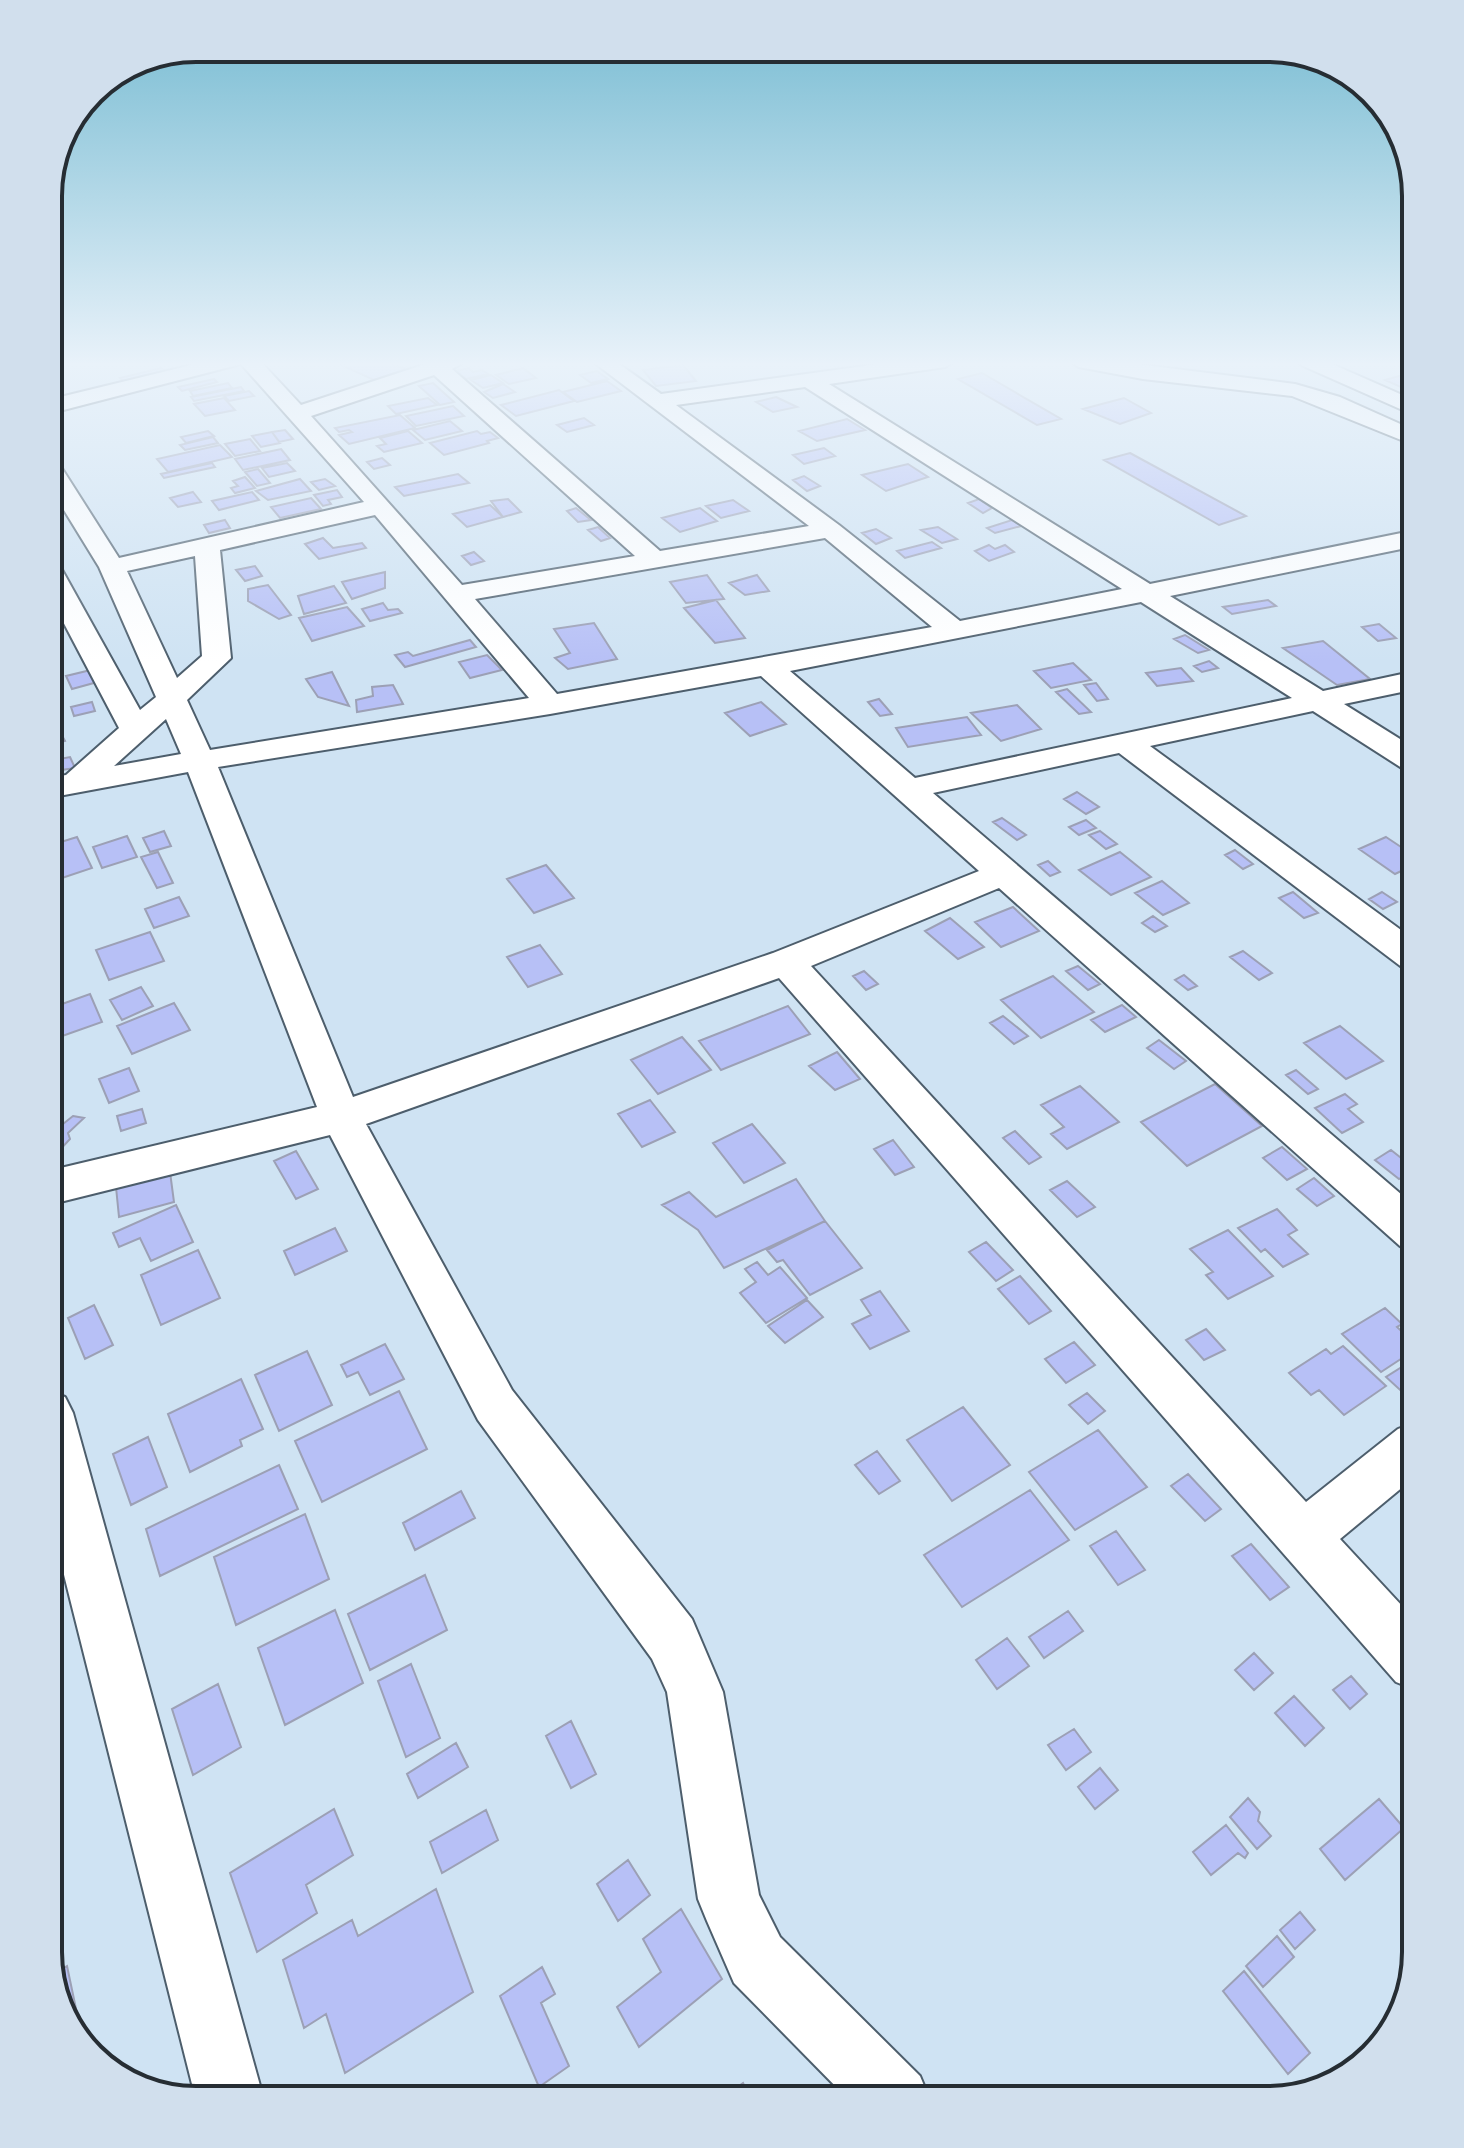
<svg xmlns="http://www.w3.org/2000/svg" width="1464" height="2148" viewBox="0 0 1464 2148" font-family="'Varela Round',sans-serif">
	<style>
		.building { fill: #b7c0f6; stroke: #9ca0b5; stroke-width: 2 }
		.lines { fill: none; stroke-linecap: round; stroke-linejoin: round }
		.minor-casing { stroke: #4d5e6c; stroke-width: 4 }
		.minor { fill: #fff; fill-rule: evenodd }
		.rim { fill: none; stroke: #262d33; stroke-width: 4 }
	</style>
	<rect width="100%" height="100%" fill="#cfe3f3"/>
	<!-- building -->
	<path class="building" d="M353 361H382L407 369 374 380 341 365Z
		M683 365 696 381 656 386 643 370Z
		M161 368 167 373 126 383 120 378Z
		M469 368 473 372 482 370 488 374 466 379 456 371Z
		M523 368 536 378 509 384 496 375Z
		M597 371 608 379 591 383 580 375Z
		M982 373 1061 419 1037 425 958 379Z
		M491 375 503 383 483 388 471 380Z
		M1399 376 1415 383 1403 388 1385 380Z
		M214 379 217 382 182 391 178 387Z
		M607 381 621 391 577 402 563 392Z
		M228 383 232 388 193 396 190 391Z
		M433 383 454 402 440 405 419 386Z
		M503 384 515 392 493 398 484 392Z
		M241 387 244 391 194 401 191 397Z
		M559 390 574 401 516 416 501 405Z
		M249 391 254 396 229 401 224 396Z
		M776 397 797 407 773 412 756 402Z
		M224 398 235 410 205 416 194 404Z
		M428 398 437 405 396 414 388 406Z
		M1124 398 1151 413 1120 424 1083 409Z
		M453 406 464 416 416 426 406 416Z
		M400 415 415 428 349 444 339 435 352 432 349 430 339 432 335 428Z
		M584 418 594 425 567 432 557 425Z
		M847 419 865 430 817 441 799 431Z
		M450 421 462 431 425 440 413 430Z
		M285 430 293 439 279 442 272 432Z
		M208 431 214 436 186 443 181 437Z
		M408 431 422 443 384 452 377 446 386 444 380 438Z
		M477 431 481 434 490 432 498 438 487 441 489 443 444 455 430 443Z
		M272 432 280 443 261 447 252 436Z
		M213 437 218 443 185 450 180 445Z
		M250 439 260 451 235 456 225 444Z
		M220 445 232 457 168 472 157 459Z
		M824 448 835 456 804 464 793 455Z
		M281 449 290 460 243 470 235 459Z
		M1130 453 1246 516 1219 525 1104 460Z
		M382 458 390 465 374 469 367 462Z
		M212 463 215 467 164 478 161 474Z
		M287 463 295 471 269 477 262 468Z
		M908 464 928 477 886 491 862 475Z
		M258 469 270 483 257 486 245 472Z
		M458 474 469 483 404 496 395 487Z
		M804 476 820 486 807 491 793 480Z
		M245 477 255 488 235 493 231 488 238 486 233 481Z
		M300 479 311 491 268 500 256 491Z
		M325 479 335 486 319 490 311 482Z
		M337 490 342 497 328 500 331 504 323 506 314 495Z
		M193 492 201 502 178 507 170 498Z
		M252 492 259 500 219 510 212 501Z
		M311 498 321 509 280 518 271 507Z
		M508 499 521 512 503 517 491 501Z
		M979 499 992 508 983 513 968 503Z
		M733 500 749 511 721 518 706 506Z
		M490 505 503 517 467 527 453 514Z
		M576 508 591 520 578 522 567 511Z
		M700 508 717 521 680 532 662 518Z
		M225 520 230 528 209 533 204 525Z
		M1012 520 1021 526 995 533 987 528Z
		M598 527 610 538 601 541 588 530Z
		M938 527 957 539 942 543 921 530Z
		M876 529 891 538 876 544 862 533Z
		M323 538 333 548 362 543 366 548 319 559 305 544Z
		M932 542 941 548 905 558 897 551Z
		M989 545 995 549 1005 545 1014 552 989 561 975 551Z
		M474 552 484 561 471 565 462 556Z
		M255 566 262 576 245 581 236 570Z
		M385 572V588L352 599 342 582Z
		M707 575 724 599 686 603 670 582Z
		M757 575 769 591 745 595 729 583Z
		M268 585 291 615 279 619 248 601V589Z
		M334 586 346 603 304 614 298 596Z
		M716 600 745 638 715 643 684 608Z
		M1268 600 1276 606 1232 614 1223 607Z
		M383 603 388 610 398 609 402 613 370 621 362 609Z
		M347 607 364 626 312 641 299 618Z
		M594 623 617 659 568 669 555 658 570 653 554 629Z
		M1379 624 1396 638 1378 641 1362 627Z
		M1185 635 1209 650 1198 653 1174 639Z
		M470 640 476 647 405 667 395 655 408 652 413 656Z
		M1323 641 1370 679 1337 685 1283 648Z
		M487 655 502 670 470 678 459 662Z
		M1209 661 1218 668 1202 672 1194 666Z
		M1073 663 1091 680 1051 688 1034 671Z
		M1181 668 1193 681 1157 686 1146 673Z
		M95 669 101 681 72 689 66 676Z
		M332 672 349 706 318 697 306 679Z
		M1096 683 1108 699 1097 701 1084 685Z
		M393 685 403 704 357 712 356 700 373 696 372 687Z
		M1067 689 1091 712 1079 714 1056 692Z
		M879 699 892 714 880 716 868 702Z
		M92 702 95 711 74 716 71 707Z
		M761 702 786 724 750 736 725 713Z
		M1017 705 1041 729 1001 741 971 713Z
		M967 717 981 735 908 747 896 728Z
		M48 723 54 731 59 730 65 741 48 746Z
		M70 757 75 768 48 772V761Z
		M1077 792 1099 807 1086 814 1064 799Z
		M1002 818 1026 835 1017 840 993 822Z
		M1086 820 1096 828 1079 835 1069 827Z
		M164 831 171 846 150 852 143 838Z
		M1100 831 1117 844 1106 849 1089 835Z
		M127 836 137 857 102 868 93 847Z
		M77 837 92 868 56 880 48 864V846Z
		M1386 837 1416 857V864L1395 874 1359 849Z
		M1235 850 1253 864 1243 869 1225 855Z
		M158 852 173 883 157 888 141 857Z
		M1120 852 1151 877 1111 895 1079 870Z
		M1048 861 1060 872 1050 876 1038 865Z
		M546 865 574 898 534 913 507 879Z
		M1162 881 1189 903 1163 915 1135 893Z
		M1293 892 1318 913 1304 918 1279 898Z
		M1382 892 1397 902 1383 909 1369 899Z
		M179 897 189 916 154 928 145 909Z
		M1013 907 1039 931 1001 947 975 922Z
		M1153 916 1167 926 1155 932 1142 923Z
		M950 918 984 947 958 959 925 931Z
		M150 932 164 961 109 980 96 950Z
		M540 945 562 974 528 987 507 957Z
		M1243 951 1272 973 1259 980 1230 957Z
		M1078 966 1100 984 1088 990 1066 971Z
		M864 971 878 984 866 990 853 976Z
		M1184 975 1197 986 1188 990 1175 980Z
		M1053 976 1094 1012 1041 1038 1001 1000Z
		M141 987 153 1006 122 1020 110 1000Z
		M90 994 102 1022 48 1041V1009Z
		M174 1003 190 1030 132 1054 117 1026Z
		M1122 1005 1136 1017 1105 1032 1091 1020Z
		M788 1006 810 1034 721 1070 699 1041Z
		M1003 1016 1028 1036 1014 1044 990 1023Z
		M1340 1026 1383 1061 1346 1079 1304 1043Z
		M682 1037 711 1070 658 1094 631 1060Z
		M1159 1040 1186 1061 1174 1069 1147 1048Z
		M837 1052 860 1079 835 1090 809 1066Z
		M129 1068 139 1091 109 1103 99 1079Z
		M1296 1070 1318 1089 1308 1094 1286 1075Z
		M1215 1084 1262 1126 1187 1166 1141 1122Z
		M1080 1086 1119 1122 1067 1149 1051 1134 1064 1127 1041 1105Z
		M1345 1094 1357 1104 1348 1109 1363 1122 1342 1133 1315 1108Z
		M650 1100 675 1132 642 1147 618 1114Z
		M142 1109 146 1123 121 1131 117 1116Z
		M73 1116 84 1118 68 1133 70 1139 57 1153 48 1149V1127L58 1128Z
		M752 1124 785 1163 744 1183 713 1143Z
		M1015 1131 1041 1157 1029 1164 1003 1138Z
		M893 1140 914 1167 895 1175 874 1149Z
		M1282 1147 1307 1169 1287 1180 1263 1158Z
		M1391 1150 1415 1169 1399 1179 1375 1160Z
		M296 1151 318 1189 296 1199 274 1161Z
		M170 1172 174 1202 119 1217 116 1187Z
		M1314 1178 1334 1196 1317 1206 1297 1189Z
		M796 1179 825 1221 724 1268 698 1230 662 1205 689 1192 716 1217Z
		M1067 1181 1095 1207 1077 1217 1050 1190Z
		M176 1205 193 1242 151 1261 140 1238 119 1247 113 1233Z
		M1277 1209 1297 1230 1288 1235 1308 1254 1283 1267 1265 1249 1261 1252 1238 1228Z
		M825 1221 862 1268 810 1295 783 1260 777 1262 767 1250Z
		M335 1228 347 1251 295 1275 284 1251Z
		M1228 1230 1273 1276 1228 1299 1206 1275 1213 1272 1190 1249Z
		M986 1242 1013 1270 996 1281 969 1252Z
		M198 1250 220 1298 161 1325 141 1275Z
		M757 1262 768 1275 780 1267 807 1298 766 1323 740 1293 756 1282 745 1269Z
		M1020 1276 1051 1311 1029 1324 998 1289Z
		M880 1291 909 1331 870 1349 852 1324 871 1315 861 1300Z
		M807 1300 823 1317 785 1343 768 1326Z
		M94 1305 113 1345 85 1359 68 1318Z
		M1385 1308 1402 1324 1397 1327 1416 1345V1349L1381 1372 1342 1334Z
		M1206 1329 1225 1350 1204 1360 1186 1340Z
		M1074 1342 1095 1365 1066 1383 1045 1359Z
		M385 1344 404 1379 370 1395 358 1372 347 1377 341 1365Z
		M1343 1346 1386 1386 1344 1415 1319 1390 1311 1395 1289 1373 1326 1349 1331 1354Z
		M307 1351 332 1405 279 1431 255 1375Z
		M1416 1358V1395L1410 1399 1386 1377Z
		M241 1379 263 1429 240 1440 242 1446 190 1472 168 1414Z
		M399 1391 427 1449 322 1502 295 1441Z
		M1087 1393 1105 1411 1088 1424 1069 1405Z
		M963 1407 1010 1465 952 1501 907 1440Z
		M1098 1430 1147 1487 1075 1530 1029 1472Z
		M148 1437 167 1487 131 1505 113 1454Z
		M877 1451 900 1481 879 1494 855 1465Z
		M279 1465 298 1509 160 1576 146 1529Z
		M1188 1474 1221 1509 1205 1521 1171 1486Z
		M1030 1490 1069 1540 962 1607 924 1555Z
		M461 1491 475 1518 415 1550 403 1523Z
		M305 1514 329 1579 236 1625 214 1557Z
		M1116 1531 1145 1570 1118 1585 1090 1546Z
		M1251 1544 1289 1587 1270 1600 1232 1556Z
		M425 1575 447 1630 370 1670 348 1614Z
		M335 1610 363 1683 285 1725 258 1648Z
		M1068 1611 1083 1631 1044 1658 1029 1637Z
		M1007 1638 1029 1666 997 1689 976 1660Z
		M1254 1653 1273 1673 1254 1690 1235 1670Z
		M411 1664 440 1738 406 1757 378 1681Z
		M1351 1676 1367 1694 1350 1709 1333 1690Z
		M218 1684 241 1747 193 1775 172 1709Z
		M1294 1696 1324 1728 1305 1746 1275 1713Z
		M571 1721 596 1774 571 1788 546 1736Z
		M1074 1729 1091 1752 1066 1770 1048 1745Z
		M456 1743 468 1767 418 1798 407 1774Z
		M1100 1768 1118 1790 1095 1809 1078 1787Z
		M1248 1798 1260 1812 1258 1821 1271 1836 1257 1849 1230 1817Z
		M1379 1799 1404 1828 1345 1880 1320 1849Z
		M334 1809 353 1855 306 1885 317 1913 257 1952 230 1873Z
		M486 1810 498 1840 442 1873 430 1842Z
		M1226 1825 1248 1853 1245 1858 1238 1853 1211 1875 1193 1852Z
		M628 1860 650 1895 618 1921 597 1884Z
		M436 1889 473 1992 345 2073 326 2014 304 2028 283 1960 352 1920 358 1936Z
		M681 1909 722 1979 639 2047 617 2007 661 1972 643 1939Z
		M1300 1912 1315 1930 1295 1949 1280 1930Z
		M1277 1936 1294 1957 1263 1987 1246 1966Z
		M67 1966 83 2042 68 2026 54 1974Z
		M542 1967 555 1994 541 2003 569 2066 539 2087 500 1996Z
		M1244 1971 1310 2053 1288 2074 1223 1991Z
		M743 2083 751 2100H720Z"/>
	<g class="lines">
		<!-- minor casing -->
		<g class="minor-casing">
			<path id="minor" d="M48 361H67L48 372Z
				M208 361H260L301 405 435 361H465L452 369 660 551 809 526 592 361H615L661 394 901 361H955L945 367 829 384 1150 584 1416 530V546L1170 596 1323 691 1416 671V689L1344 704 1416 749V772L1405 770 1313 711 1150 746 1416 941V971L1403 968 1119 753 933 793 1416 1207V1251L1400 1246 999 888 811 966 1306 1502 1398 1429 1416 1422V1476L1340 1539 1416 1621V1690L1396 1682 779 978 366 1124 512 1390 692 1619 723 1692 759 1895 780 1937 920 2076 930 2100H849L734 1983 707 1921 698 1899 667 1692 652 1659 478 1420 330 1135 48 1205V1171L317 1107 188 772 48 798V778L66 775 119 728 48 593V560L57 562 61 568 140 710 156 697 99 567 48 484V457L56 459 119 558 364 502 241 364 48 414V400ZM434 375 635 556 462 585 311 416ZM805 387 1122 589 960 621 839 525 676 405ZM375 515 529 698 210 750 187 700 231 658 220 550ZM825 538 932 627 557 694 475 599ZM195 556 202 656 177 678 127 571ZM1141 602 1292 698 915 778 790 671ZM761 676 979 871 773 953 353 1097 218 767 550 714ZM166 719 181 754 114 766Z
				M1069 361H1112L1295 384 1340 397 1416 431V446L1292 396 1143 379 1079 367Z
				M1298 361H1325L1416 401V416L1301 365Z
				M48 1391 65 1397 73 1413 264 2100H196L48 1511Z"/>
		</g>
		<!-- minor -->
		<use href="#minor" class="minor"/>
	</g>
	<!-- sky -->
	<linearGradient id="sky" x2="0" y2="1"><stop stop-color="#74bad1"/><stop offset="0.55" stop-color="#e9f2fa"/><stop offset="1" stop-color="#e9f2fa" stop-opacity="0"/></linearGradient>
	<rect width="1464" height="662" fill="url(#sky)"/>
	<!-- crop -->
	<path d="M0 0H1464V2148H0ZM196 62H1268A134 134 0 0 1 1402 196V1952A134 134 0 0 1 1268 2086H196A134 134 0 0 1 62 1952V196A134 134 0 0 1 196 62Z" fill="#d1dfed" fill-rule="evenodd"/>
	<path class="rim" d="M196 62H1268A134 134 0 0 1 1402 196V1952A134 134 0 0 1 1268 2086H196A134 134 0 0 1 62 1952V196A134 134 0 0 1 196 62Z"/>
</svg>
